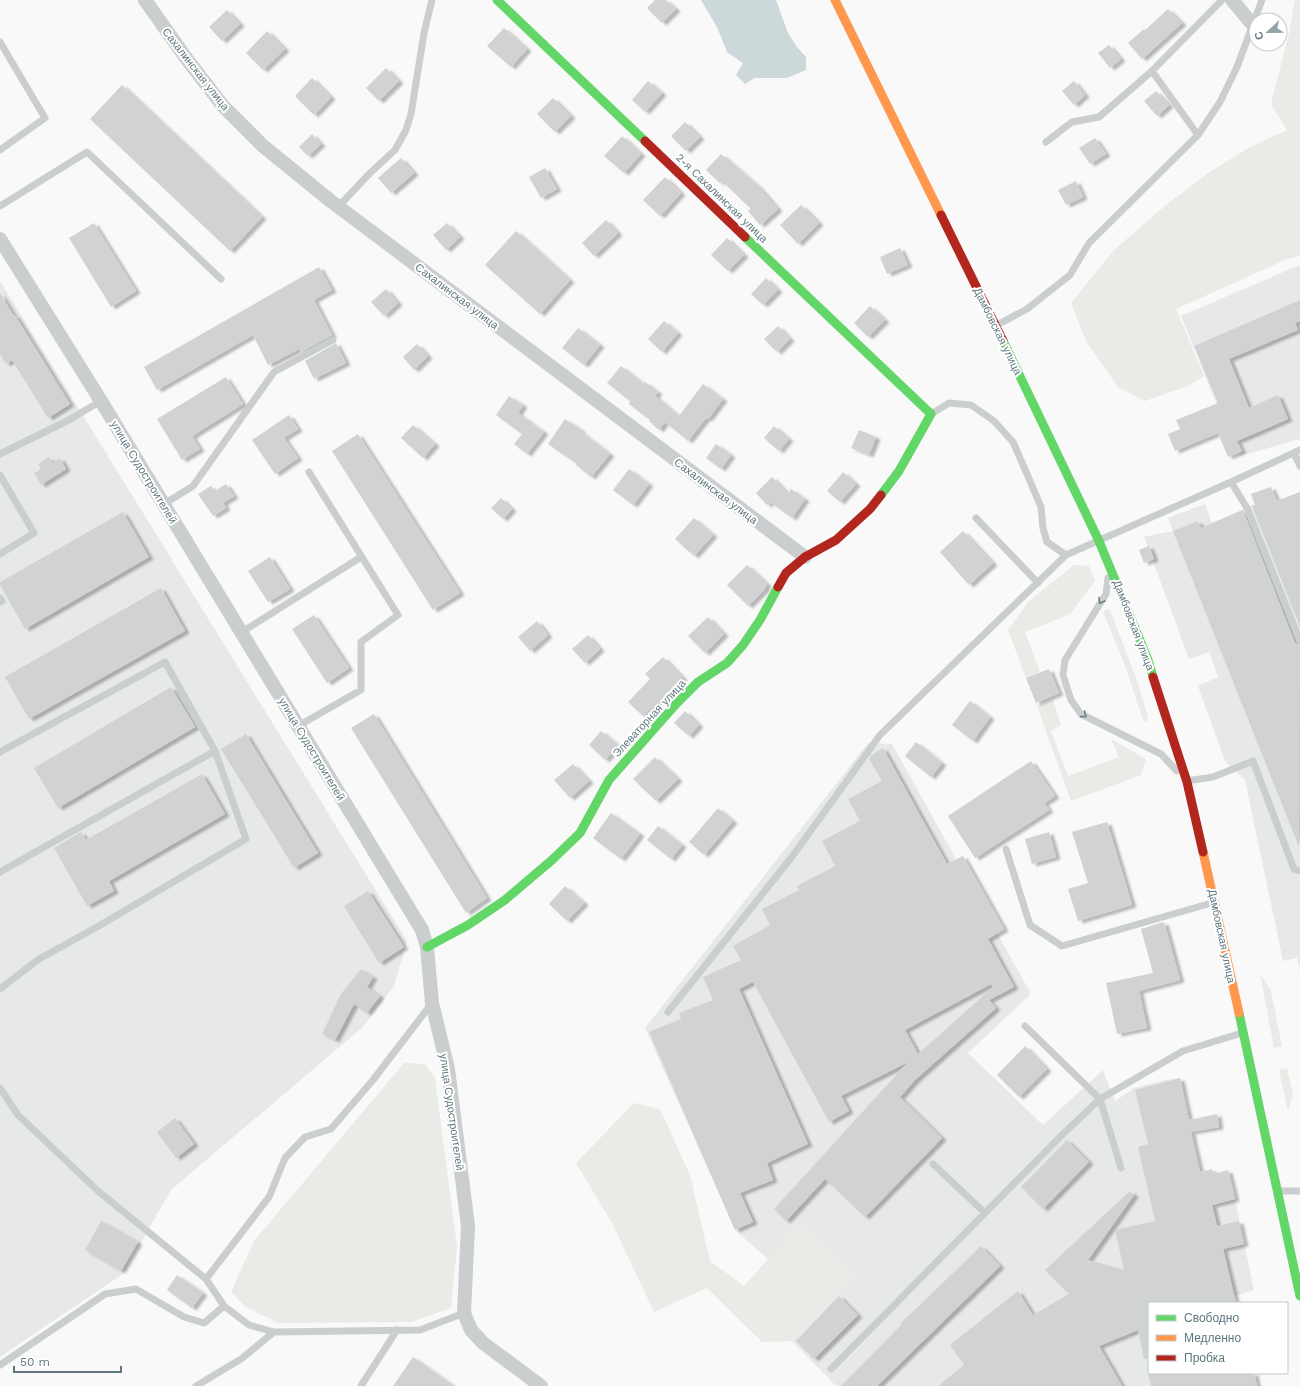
<svg xmlns="http://www.w3.org/2000/svg" width="1300" height="1386" viewBox="0 0 1300 1386" font-family="'Work Sans',sans-serif">
	<style>
		.built { fill: #e7e9e9 }
		.green { fill: #e8ebe6 }
		.water { fill: #ccd8d9 }
		.building { fill: #d0d2d3; fill-rule: evenodd; filter: url(#shadow) }
		.lines { fill: none; stroke-linecap: round; stroke-linejoin: round }
		.lane { stroke: #cbcece; stroke-width: 7 }
		.street { stroke: #cbcece; stroke-width: 14 }
		.fast { stroke: #63d668; stroke-width: 9 }
		.slow { stroke: #ff974d; stroke-width: 9 }
		.jam { stroke: #b3261e; stroke-width: 9 }
		.oneway { stroke: #698086 }
		.labels { text-anchor: middle; stroke-width: 4; stroke-linejoin: round; paint-order: stroke }
		.street-label { font-size: 11px; fill: #5e777e; stroke: #fff }
	</style>
	<defs>
		<filter id="shadow"><feDropShadow dx="4.5" dy="2.5" stdDeviation="1" flood-color="#0004"/></filter>
	</defs>
	<rect width="100%" height="100%" fill="#f9f9f9"/>
	<!-- built -->
	<path class="built" d="M1300 265V439L1240 456 1216 403 1181 316Z
		M0 281 407 941 394 986 363 1027 171 1190 123 1274 0 1357Z
		M1271 487 1277 501 1300 492V970L1297 958 1283 961 1245 780 1225 761 1198 686 1218 677 1209 652 1189 659 1144 537 1173 531 1168 518 1205 504 1212 523 1255 504 1251 494Z
		M868 743 892 744 1031 994 968 1053 1043 1125 1103 1070 1115 1101 1134 1088 1165 1080 1180 1078 1201 1177 1212 1205 1235 1199 1254 1290 1235 1296 1236 1303H1149V1373L1257 1386H836L792 1341 857 1275 800 1223 768 1259 735 1230 645 1028Z"/>
	<!-- green -->
	<path class="green" d="M1295 0H1300V256L1287 259 1176 309 1204 376 1188 386 1145 401 1118 387 1086 341 1071 303 1114 250 1166 205 1210 172 1250 147 1287 130 1271 104 1289 33Z
		M1074 565 1089 566 1095 581 1070 614 1025 632 1040 672 1026 678 1008 630 1029 601Z
		M1106 609 1110 610 1138 683 1148 718 1146 722 1143 720 1124 663 1103 612Z
		M1053 700 1061 725 1051 731 1068 776 1119 757 1111 739 1146 759 1141 775 1071 801 1037 706Z
		M1260 973 1271 991 1282 1046 1274 1048Z
		M404 1063 425 1064 435 1078 457 1247 451 1308 411 1322 278 1323 246 1307 231 1292 254 1241Z
		M1287 1068 1293 1094 1288 1111 1279 1070Z
		M634 1103 660 1109 690 1175 710 1261 744 1286 800 1223 857 1275 792 1341 762 1342 707 1288 654 1312 612 1223 576 1163Z"/>
	<!-- water -->
	<path class="water" d="M701 0H776L788 33 797 47 806 57V70L787 78H755L745 84 736 75 743 63 727 52 717 27Z"/>
	<!-- building -->
	<path class="building" d="M655 0H666L676 9 662 23 647 8Z
		M1168 9 1182 23 1142 59 1128 43 1144 29 1145 30Z
		M227 10 240 24 222 41 209 27Z
		M504 28 527 49 511 67 487 46Z
		M267 31 285 49 263 70 246 53Z
		M1109 45 1121 59 1110 68 1098 53Z
		M386 68 399 81 379 101 366 88Z
		M312 78 331 97 314 115 295 96Z
		M648 81 662 93 645 112 632 100Z
		M1074 81 1085 95 1074 105 1062 91Z
		M122 85 262 217 230 251 90 119Z
		M1156 91 1169 105 1157 116 1144 101Z
		M553 98 571 116 555 132 537 114Z
		M685 122 700 137 686 151 671 136Z
		M312 134 321 144 308 156 299 147Z
		M622 136 641 154 624 173 604 156Z
		M1095 138 1106 154 1090 164 1079 148Z
		M721 154 758 186 778 209 760 225 748 211 751 209 722 181 720 183 706 170Z
		M401 158 414 173 391 193 378 178Z
		M545 168 557 189 541 198 529 177Z
		M665 177 681 193 660 216 643 200Z
		M1076 181 1083 197 1066 205 1058 190Z
		M801 205 819 223 798 244 780 225Z
		M606 220 618 233 594 256 582 243Z
		M94 223 136 291 111 307 69 238Z
		M447 223 460 237 446 250 433 235Z
		M516 231 570 280 540 314 485 265Z
		M727 238 744 255 728 271 711 255Z
		M900 248 908 265 887 274 880 257Z
		M319 267 332 290 314 300 332 335 301 352 299 349 268 365 253 335 157 390 144 367Z
		M766 278 778 290 763 305 751 294Z
		M386 289 398 303 384 316 371 302Z
		M0 293 14 316 15 315 70 404 48 418 12 360 6 364 0 354Z
		M1300 300V321L1295 323 1298 330 1229 359 1249 408 1278 395 1288 419 1237 441 1242 451 1228 457 1218 433 1175 451 1168 434 1180 429 1176 420 1218 403 1194 346Z
		M870 306 885 320 868 337 854 323Z
		M664 321 678 333 662 352 648 339Z
		M778 326 790 339 777 352 764 339Z
		M578 328 600 345 584 365 562 348Z
		M336 343 346 363 314 379 305 361Z
		M417 344 428 356 414 370 403 357Z
		M621 366 643 384 645 382 658 392 655 396 679 416 703 384 723 399 708 419 706 418 688 441 665 422 659 430 649 421 650 420 629 404 630 401 607 383Z
		M226 377 243 404 192 436 200 449 182 460 157 419Z
		M509 396 523 405 518 413 544 432 527 454 514 444 522 434 496 415Z
		M289 415 298 429 284 438 298 458 275 474 252 440Z
		M565 419 581 430 580 431 610 454 591 477 576 465 577 464 548 444Z
		M413 425 435 444 423 458 401 438Z
		M774 426 789 439 779 451 764 438Z
		M859 430 876 437 869 455 851 448Z
		M358 434 460 593 433 610 332 451Z
		M716 444 731 455 721 469 706 458Z
		M49 457 52 463 60 458 66 469 41 485 34 473 41 469 38 464Z
		M629 469 649 484 633 505 613 490Z
		M843 472 856 484 840 502 827 491Z
		M772 477 788 494 791 489 805 499 792 518 770 502 767 505 756 493Z
		M226 484 234 496 223 503 226 508 213 516 198 494 211 486 215 491Z
		M1271 487 1277 501 1300 492V627L1252 506 1255 505 1251 494Z
		M501 498 512 509 503 519 491 508Z
		M1243 510 1295 643 1300 646 1299 847 1173 531 1198 521 1201 528Z
		M123 512 149 557 25 629 0 585V582Z
		M694 518 713 535 694 556 675 539Z
		M963 531 993 563 969 585 940 552Z
		M1149 546 1154 559 1144 563 1139 550Z
		M270 557 290 589 268 602 248 571Z
		M747 565 767 584 764 590 748 606 727 585Z
		M161 588 185 631 29 719 5 677Z
		M314 615 349 668 327 683 292 629Z
		M708 617 724 634 705 653 688 636Z
		M537 621 548 635 530 651 518 637Z
		M588 635 600 649 585 663 572 649Z
		M663 657 683 678 643 716 628 702 650 679 645 674Z
		M1049 669 1059 693 1036 703 1026 678Z
		M171 687 195 727 58 808 34 768Z
		M970 701 990 717 973 741 952 725Z
		M685 711 699 725 689 736 674 723Z
		M374 714 487 898 466 913 351 728Z
		M601 731 618 745 605 760 589 745Z
		M246 734 318 853 294 868 221 749Z
		M916 742 942 763 931 777 905 756Z
		M883 748 947 864 963 856 1004 929 988 939 1014 987 989 1000 996 1008 915 1080 900 1097 942 1138 865 1217 825 1179 786 1221 774 1209 908 1062 841 1096 849 1111 829 1122 753 982 739 989 808 1144 767 1163 773 1180 740 1193 753 1222 735 1230 649 1032 681 1019 679 1013 713 1000 703 977 741 960 733 946 770 925 762 909 799 890 797 886 835 866 822 841 860 821 848 799 882 781 869 759 872 755ZM991 984 993 987 918 1054 905 1030Z
		M655 757 678 779 656 801 633 779Z
		M1031 761 1055 796 1044 803 1049 810 975 858 948 816Z
		M573 764 589 781 570 798 554 780Z
		M202 774 225 814 109 881 114 891 87 906 54 848 81 832 86 840Z
		M718 808 733 821 704 855 689 842Z
		M611 813 640 834 621 859 593 838Z
		M1107 822 1132 905 1078 921 1068 889 1088 883 1072 832Z
		M658 826 682 845 671 859 647 840Z
		M1049 832 1056 857 1032 864 1025 839Z
		M565 886 584 903 567 921 549 904Z
		M368 891 404 947 379 963 344 906Z
		M1164 922 1180 980 1139 991 1147 1028 1117 1034 1106 983 1153 973 1141 929Z
		M361 969 373 977 367 987 380 996 367 1013 354 1004 335 1040 322 1034 341 994Z
		M1025 1046 1047 1069 1019 1097 997 1075Z
		M1180 1078 1189 1120 1217 1114 1219 1127 1191 1132 1200 1172 1212 1169 1213 1174 1228 1170 1235 1199 1212 1205 1217 1226 1239 1221 1244 1244 1223 1249 1236 1303H1149V1358L1144 1359 1138 1330 1099 1346 1122 1386H938L964 1365 950 1345 1018 1291 1033 1315 1069 1294 1045 1270 1130 1191 1134 1195 1088 1260 1124 1270 1115 1230 1155 1221 1138 1147 1148 1144 1135 1090Z
		M175 1118 194 1144 176 1158 157 1132Z
		M1067 1140 1089 1162 1043 1209 1021 1187Z
		M101 1221 138 1242 121 1271 85 1250Z
		M981 1246 1000 1266 877 1386H841L901 1325 900 1324Z
		M177 1275 203 1293 192 1308 167 1290Z
		M839 1296 858 1315 814 1359 796 1341Z
		M413 1357 454 1386H393Z
		M1148 1373H1254L1257 1386H1151Z"/>
	<g class="lines">
		<!-- lane -->
		<path class="lane" d="M0 42 45 118 0 150
			M1198 135 1152 71 1222 0
			M1046 142 1072 122 1099 117 1152 71
			M0 206 87 152 221 279
			M338 207 370 173 395 150 406 130 411 114 424 33 432 0
			M997 325 1027 309 1070 275 1089 243 1198 135 1220 102 1237 67 1262 0
			M931 414 949 403 971 405 994 421 1013 442 1027 474 1041 507 1043 528 1047 542 1066 555
			M1294 453 1300 466
			M0 454 67 421 101 401
			M0 475 34 533 0 554
			M1231 482 1247 508 1300 641
			M164 504 193 486 274 372 333 340
			M976 518 1038 583
			M1108 578 1106 594 1065 660 1063 675 1071 700 1081 714 1161 754 1177 771
			M0 598 2 601 0 602
			M242 632 361 557
			M298 726 361 690V642L398 615 309 472
			M0 752 165 662 215 751 246 839 97 927 39 959 0 989
			M1187 781 1213 777 1253 761 1294 869 1300 871
			M1006 849 1030 925 1062 946 1215 902
			M0 872 215 751
			M668 1012 791 858 880 735 1066 555 1231 482 1300 450
			M1025 1026 1100 1099 1121 1168
			M0 1088 18 1115 98 1191 206 1279 224 1306 249 1325 274 1332 420 1330 464 1313
			M933 1164 985 1213
			M1278 1191H1300
			M206 1279 269 1197 285 1158 305 1137 331 1129 373 1080 432 1003
			M0 1365 105 1294 136 1289 184 1317 204 1323 224 1306
			M831 1369 1064 1133 1100 1099 1183 1051 1242 1033
			M196 1386 241 1359 274 1332
			M361 1386 397 1330"/>
		<!-- street -->
		<path class="street" d="M145 0 186 58 223 106 263 146 332 202 805 557
			M1232 0 1253 25
			M0 239 101 401 422 930 427 947 432 1003 448 1069 468 1226 464 1313 471 1330 483 1343 541 1386"/>
		<!-- fast -->
		<path class="fast" d="M497 0 645 141
			M745 237 931 414 899 471 881 495
			M1003 341 1099 541 1148 660 1153 677
			M427 947 468 925 505 900 552 860 580 833 609 780 676 704 698 682 727 663 743 645 760 620 778 587
			M1239 1013 1300 1296"/>
		<!-- slow -->
		<path class="slow" d="M835 0 941 215
			M1203 852 1239 1013"/>
		<!-- jam -->
		<path class="jam" d="M645 141 745 237
			M941 215 1003 341
			M778 587 786 573 805 557 836 540 870 509 881 495
			M1153 677 1187 782 1203 852"/>
	</g>
	<!-- one-way arrows -->
	<defs><path id="oneway-chevron" d="M-2-3.5L2.5 0L-2 3.5" fill="none" stroke-width="1.6" stroke-linecap="round" stroke-linejoin="round"/></defs>
	<g class="oneway">
		<use href="#oneway-chevron" transform="translate(1101 601) rotate(121)"/>
		<use href="#oneway-chevron" transform="translate(1084 715) rotate(36)"/>
	</g>
	<g class="labels">
		<!-- street labels -->
		<g class="street-label">
			<text transform="translate(196 69) rotate(52)" y="4">Сахалинская улица</text>
			<text transform="translate(722 198) rotate(44)" y="4">2-я Сахалинская улица</text>
			<text transform="translate(457 296) rotate(37)" y="4">Сахалинская улица</text>
			<text transform="translate(998 331) rotate(64)" y="4">Дамбовская улица</text>
			<text transform="translate(144 472) rotate(59)" y="4">улица Судостроителей</text>
			<text transform="translate(716 491) rotate(37)" y="4">Сахалинская улица</text>
			<text transform="translate(1134 625) rotate(69)" y="4">Дамбовская улица</text>
			<text transform="translate(649 718) rotate(-47)" y="4">Элеваторная улица</text>
			<text transform="translate(312 749) rotate(59)" y="4">улица Судостроителей</text>
			<text transform="translate(1222 936) rotate(78)" y="4">Дамбовская улица</text>
			<text transform="translate(452 1112) rotate(82)" y="4">улица Судостроителей</text>
		</g>
	</g>
	<!-- legend -->
	<rect x="1148" y="1302" width="140" height="72" fill="#ffffff" stroke="#bfc9cb"/>
	<rect x="1156" y="1315" width="20" height="6" fill="#63d668" stroke="#bfc9cb"/>
	<text x="1184" y="1322" font-size="12" fill="#5e777e">Свободно</text>
	<rect x="1156" y="1335" width="20" height="6" fill="#ff974d" stroke="#bfc9cb"/>
	<text x="1184" y="1342" font-size="12" fill="#5e777e">Медленно</text>
	<rect x="1156" y="1355" width="20" height="6" fill="#b3261e" stroke="#bfc9cb"/>
	<text x="1184" y="1362" font-size="12" fill="#5e777e">Пробка</text>
	<!-- north arrow -->
	<g transform="translate(1268 32) rotate(248)"><circle r="19" fill="#ffffff" stroke="#bfc9cb"/>
	<path d="M0-3L7 15L0 10L-7 15Z" fill="#94a4a9"/>
	<text y="-6" font-size="11" font-weight="bold" text-anchor="middle" fill="#5e777e">С</text>
	</g>
	<!-- scale -->
	<path d="M14 1366v6h107v-6" fill="none" stroke="#5e777e" stroke-width="2"/>
	<text x="20" y="1366" font-size="12" fill="#5e777e" stroke="#ffffff" stroke-width="3" paint-order="stroke">50 m</text>
</svg>
